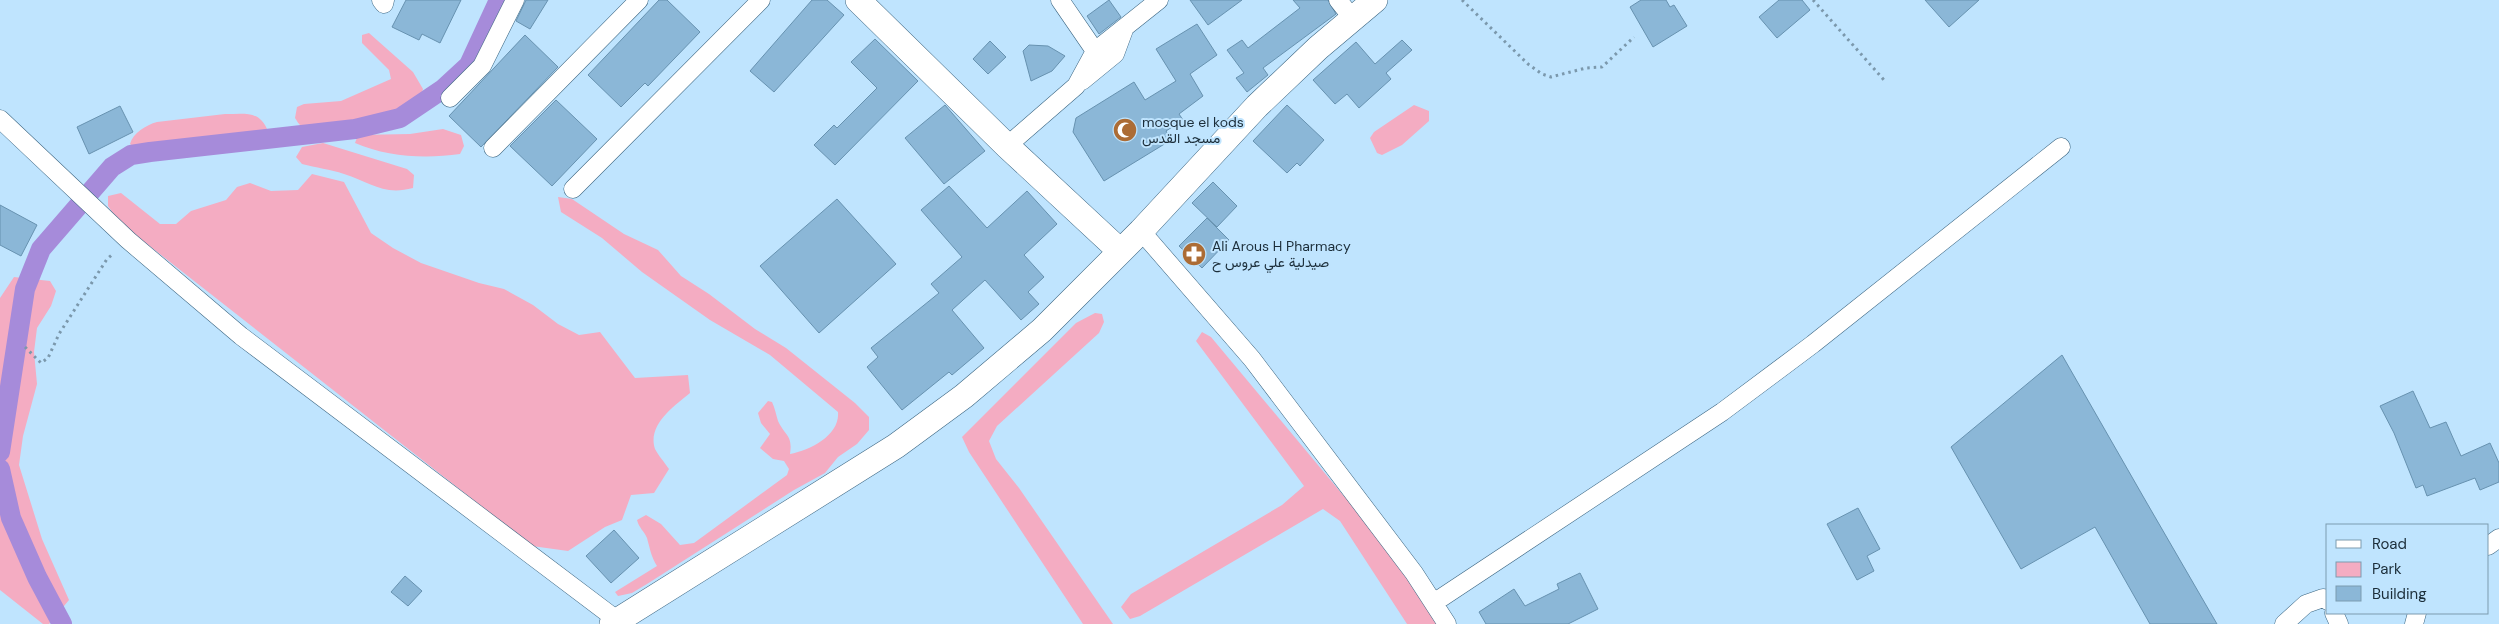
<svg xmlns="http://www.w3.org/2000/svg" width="2499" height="624" viewBox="0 0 2499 624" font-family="'DM Sans',Vazirmatn,sans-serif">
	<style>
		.green { fill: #f4acc2 }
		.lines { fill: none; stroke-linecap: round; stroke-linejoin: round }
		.canal { stroke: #a68bda; stroke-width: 20 }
		.building { fill: #8bb7d7; stroke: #6792b0 }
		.minor-casing { stroke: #3b6581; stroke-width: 19 }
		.secondary-casing { stroke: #3b6581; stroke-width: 26 }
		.path { stroke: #7b98ac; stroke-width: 3; stroke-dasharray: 2.5 4; stroke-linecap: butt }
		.minor { stroke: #fff; stroke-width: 18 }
		.secondary { stroke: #fff; stroke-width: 25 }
		.labels { text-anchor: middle; stroke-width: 4; stroke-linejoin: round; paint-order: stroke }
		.poi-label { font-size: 14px; fill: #1b2d39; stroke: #bfe4fe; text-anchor: start }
	</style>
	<rect width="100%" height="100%" fill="#bfe4fe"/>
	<!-- green -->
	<path class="green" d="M369 33 413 72 423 89 421 96C412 103 402 109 391 112 375 117 312 134 300 125 298 123 297 121 295 118L297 107 304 104 341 101 391 79 389 70 362 43V35Z
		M1414 105 1429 111V121L1402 145 1382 155 1377 153 1370 138 1374 132Z
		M225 114C243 114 259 110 267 129L262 135 146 147H134L130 144C133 133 146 125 157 122Z
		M443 129 461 135 464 146 460 154C425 159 387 157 355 143L358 135 410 134Z
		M323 143 407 169 414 175 413 188C383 196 370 182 344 174 330 169 316 168 302 164L296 157 302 147Z
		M312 174 344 182 371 233 393 248 421 263 479 283 504 289 533 305 558 324 579 335 600 332 635 378 688 375 690 393C674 406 647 425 655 449 658 455 665 463 669 469L654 493 631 495 622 520 605 527 568 551 532 546 119 222 108 206V196L121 193 160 224H176L191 211 226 200 237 187 250 183 271 191 298 190Z
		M558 197 572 199 624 234 658 250 681 276 709 294 755 329 786 348 855 403 869 417V430L857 444 838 457 825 473 794 490 647 584 632 593 618 596 615 592 657 566C651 556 650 549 647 538 644 531 639 528 637 520L646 515 661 524 680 545 694 543 787 475 789 469 784 461 773 459 760 448 770 434 761 423 758 413 768 401 772 402C775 408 776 415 778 421 785 436 793 435 790 454 811 450 840 435 838 412L770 355 710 320 642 272 602 238 561 212Z
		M14 277 50 281 56 291 51 306 37 328 34 352 37 384 23 436 19 465 42 539 69 600 49 624H43L0 590V298Z
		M1095 313 1102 314 1104 322 1099 333 997 426 989 441 996 459 1019 488 1113 624H1083L969 452 962 437 1076 323Z
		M1202 332 1211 337 1343 495 1363 515 1438 624H1407L1340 521 1323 509 1140 616 1130 619 1121 607 1131 594 1282 505 1304 486 1196 341Z"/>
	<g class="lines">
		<!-- canal -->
		<path class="canal" d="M0 452 25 289 41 249 112 167 131 155 150 152 355 129 400 118 443 89 469 65 499 0
			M0 469 11 518 37 577 62 624"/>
	</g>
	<!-- building -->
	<path class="building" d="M406 0H461L440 43 422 34 419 40 392 27Z
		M526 0H548L530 29 516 21Z
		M659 0H667L700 32 648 86 645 83 621 107 588 75Z
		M812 0H827L844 15 774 92 750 71Z
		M1109 0 1121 17 1099 34 1087 16Z
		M1190 0H1242L1208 25Z
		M1293 0H1328L1336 14 1263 68 1268 75 1247 92 1236 78 1244 73 1227 50 1242 40 1248 48 1300 8Z
		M1641 0H1666L1670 7 1674 5 1687 26 1653 47 1630 7Z
		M1779 0H1802L1810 10 1777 38 1759 17Z
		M1925 0H1979L1949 27Z
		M1197 24 1217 55 1190 74 1203 96 1179 114 1183 120 1166 131 1171 140 1104 181 1073 132 1076 118 1134 82 1145 100 1176 81 1156 49Z
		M525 35 558 67 481 147 449 116Z
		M875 39 918 81 835 165 814 145 834 125 837 128 877 88 851 62Z
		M1402 40 1412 50 1386 73 1391 79 1359 108 1347 94 1335 104 1313 80 1356 42 1375 64Z
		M990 41 1006 57 988 74 973 59Z
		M1029 45 1048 46 1065 56 1052 71 1031 81 1023 51Z
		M556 100 597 139 552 186 510 146Z
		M945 105 985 151 944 184 905 138Z
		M1287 105 1324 140 1300 166 1297 163 1287 173 1253 141Z
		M120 106 133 132 89 154 77 127Z
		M1213 182 1237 206 1217 227 1192 203Z
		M949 186 987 228 1027 191 1057 224 1024 255 1044 277 1028 292 1039 304 1021 320 985 280 952 310 984 348 952 375 949 372 902 410 867 367 878 357 871 348 939 293 931 284 962 257 921 210Z
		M837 199 896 264 819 333 760 266Z
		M0 205 37 225 21 256 0 245Z
		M1207 218 1229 240 1202 268 1179 246Z
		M2062 355 2144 498 2217 624H2150L2095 527 2021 569 1951 447Z
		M2413 391 2430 428 2446 422 2461 456 2490 443 2499 463V482L2480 490 2475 478 2427 496 2423 485 2416 488 2394 433 2380 406Z
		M1858 508 1880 549 1867 556 1874 571 1857 580 1827 524Z
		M614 530 639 558 611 583 586 556Z
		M1580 573 1598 609 1568 624H1486L1479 612 1514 589 1525 606 1559 589 1557 584Z
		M405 576 422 591 408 606 391 592Z"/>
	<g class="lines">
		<!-- minor casing -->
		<g class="minor-casing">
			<path id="minor" d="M381 0 384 4 385 0
				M1060 0 1095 51
				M1338 0 1353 19
				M1082 81 1115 54 1125 27
				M450 98 482 66 515 0
				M0 119 128 240 241 336 617 620
				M1007 146 1076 86 1095 51 1159 0
				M493 148 639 0
				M573 189 761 0
				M1141 231 1252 359 1414 573 1447 624
				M2488 546 2499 538
				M1435 602 1722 412 1813 344 2061 147
				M2334 613 2339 624
				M2284 624 2306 604 2323 598 2328 601
				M2414 624 2417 613"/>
		</g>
		<!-- secondary casing -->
		<g class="secondary-casing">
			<path id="secondary" d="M858 0 1007 146 1120 251
				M612 624 896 446 964 396 1042 330 1141 231 1257 106 1318 48 1375 0"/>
		</g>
		<!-- path -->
		<path class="path" d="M1462 0 1528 64 1542 74 1551 77 1586 68 1602 67 1634 37
			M1813 0 1884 80
			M25 347 41 363 48 358 59 334 107 259 114 253"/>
		<!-- minor -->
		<use href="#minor" class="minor"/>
		<!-- secondary -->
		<use href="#secondary" class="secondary"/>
	</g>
	<!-- icons -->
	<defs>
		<g id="mosque-disc" transform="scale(1.25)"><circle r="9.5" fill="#ac6c35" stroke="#bfe4fe"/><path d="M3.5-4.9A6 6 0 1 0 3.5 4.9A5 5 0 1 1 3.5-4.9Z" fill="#fff"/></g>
		<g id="pharmacy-disc" transform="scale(1.25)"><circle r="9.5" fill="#ac6c35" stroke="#bfe4fe"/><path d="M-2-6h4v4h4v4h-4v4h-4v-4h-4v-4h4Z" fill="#fff"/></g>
	</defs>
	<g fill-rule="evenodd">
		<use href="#mosque-disc" x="1125" y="130"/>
		<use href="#pharmacy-disc" x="1194" y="254"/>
	</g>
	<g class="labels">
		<!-- poi labels -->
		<g class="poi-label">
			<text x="1142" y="127">mosque el kods<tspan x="1142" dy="16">مسجد القدس</tspan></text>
			<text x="1212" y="251">Ali Arous H Pharmacy<tspan x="1212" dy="16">صيدلية علي عروس ح</tspan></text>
		</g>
	</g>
	<!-- legend -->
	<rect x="2326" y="524" width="162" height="90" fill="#bfe4fe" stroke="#7d9baf"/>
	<rect x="2336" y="540" width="25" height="8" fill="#ffffff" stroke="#7d9baf"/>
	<text x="2372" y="549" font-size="15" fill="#1b2d39">Road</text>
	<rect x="2336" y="562" width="25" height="15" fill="#f4acc2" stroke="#7d9baf"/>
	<text x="2372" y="574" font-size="15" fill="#1b2d39">Park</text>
	<rect x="2336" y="586" width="25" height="15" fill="#8bb7d7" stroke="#7d9baf"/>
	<text x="2372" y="599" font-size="15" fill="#1b2d39">Building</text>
</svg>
